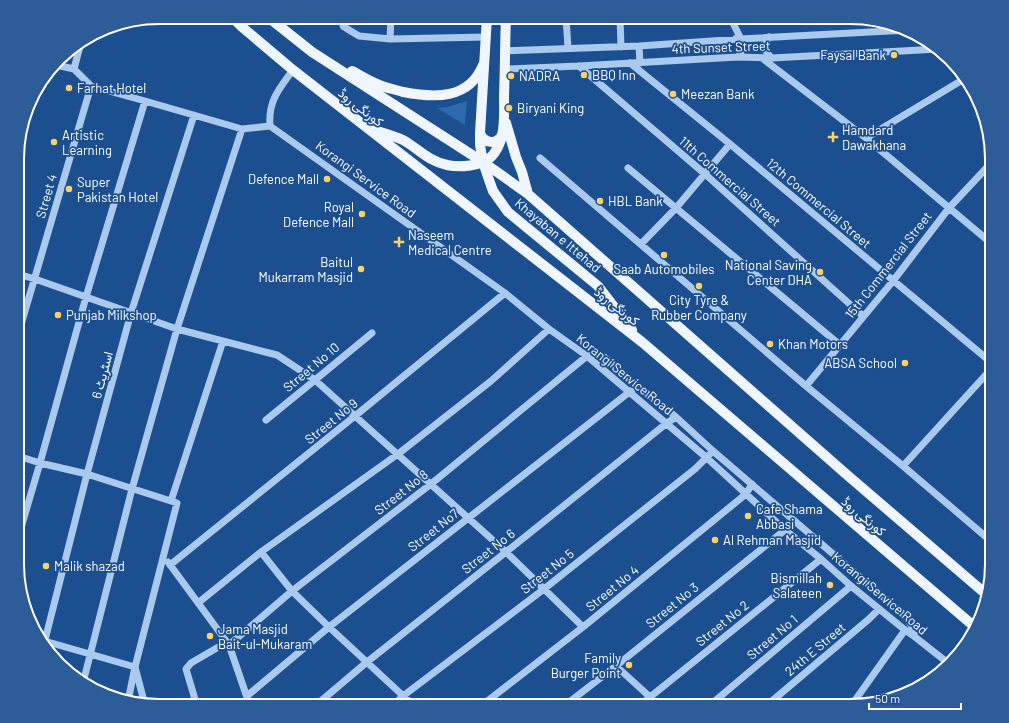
<svg xmlns="http://www.w3.org/2000/svg" width="1009" height="723" viewBox="0 0 1009 723" font-family="Barlow,Vazirmatn,sans-serif">
	<style>
		.green { fill: #2e69ad }
		.lines { fill: none; stroke-linecap: round; stroke-linejoin: round }
		.minor { stroke: #a9c9ee; stroke-width: 7 }
		.major { stroke: #f0f6ff; stroke-width: 10 }
		.poi-dot { fill: #ffd166; stroke: #1b4f8f; stroke-width: 1.5 }
		.labels { text-anchor: middle; stroke-width: 3.5; stroke-linejoin: round; paint-order: stroke }
		.street-label { font-size: 13px; fill: #fff; stroke: #1b4f8f }
		.poi-label { font-size: 13px; fill: #fff; stroke: #1b4f8f; text-anchor: start }
		.rim { fill: none; stroke: #fff; stroke-width: 2 }
	</style>
	<rect width="100%" height="100%" fill="#1b4f8f"/>
	<!-- green -->
	<path class="green" d="M467 101 465 125 437 108 447 107Z"/>
	<g class="lines">
		<!-- minor -->
		<path class="minor" d="M344 17 343 26 349 30 359 36 390 39 486 37
			M566 17 568 48
			M620 17 621 47
			M730 17 741 39
			M769 37C763 47 763 50 772 58
			M390 39 391 17
			M735 39C743 44 744 50 738 57
			M639 46 640 63
			M504 51 639 46 741 39 908 30
			M762 58 866 138 992 244
			M630 63 730 144 992 363
			M56 65 74 69 91 86 145 101 242 129 270 126 505 293 549 329 587 356 707 458 785 530 821 559 851 586 905 630 915 637 948 663
			M579 66 705 174 863 316
			M74 69 81 42
			M505 69 579 66 738 57 772 58 939 49
			M270 126C268 101 279 89 293 70
			M866 138 964 79
			M540 158 806 386 903 466 992 542
			M628 168 840 345
			M641 244 676 208 730 144
			M18 274 35 279 177 329 277 355 315 380 506 552 583 627
			M18 335 91 86
			M806 386 893 281 949 208 992 162
			M266 420 315 380 372 333
			M18 456 40 463 87 474 177 503 135 667 128 701
			M903 466 992 368
			M171 501 223 341
			M18 538 40 463 86 297 145 101
			M261 552 292 591 329 627 414 706
			M168 562 229 645 250 706
			M170 565 355 416 505 293
			M198 603 261 552 398 454 491 381 549 329
			M41 640 135 667 145 705
			M44 644 87 474 131 313 194 115
			M229 645 292 591 431 484 587 356 595 354 604 357 636 385 676 417 713 451 896 608C908 618 911 622 915 637
			M947 663 971 636
			M616 666 650 697 659 706
			M83 683 132 489 177 329 242 129
			M247 696 329 627 632 390
			M197 706 186 669 191 663 227 642
			M315 706 367 662 506 552 667 423 676 417
			M392 706 403 696 544 589 695 469 710 454
			M481 706 583 627 746 494 752 484
			M564 706 616 666 785 530 794 521
			M639 706 821 559
			M709 706 851 586
			M766 706 869 619 879 609
			M851 706 905 630"/>
		<!-- major -->
		<path class="major" d="M232 17 242 27 293 70 642 342 976 628
			M268 17 312 52 483 162 528 194 846 474 987 595
			M487 17 480 133V145L483 162 488 177 493 191 508 212 598 286 632 330
			M352 71C363 77 374 84 385 87 391 89 397 90 403 92 434 98 469 100 483 65
			M506 123 516 157 522 172 528 194
			M374 130C383 133 394 136 403 140 419 149 428 161 447 165 460 168 481 166 491 157 496 152 501 143 502 135 505 123 504 109 504 96 505 70 505 43 506 17
			M480 133C484 144 497 145 502 135"/>
	</g>
	<!-- markers -->
	<g class="poi-dot">
		<circle cx="894" cy="55" r="4"/>
		<circle cx="584" cy="75" r="4"/>
		<circle cx="511" cy="76" r="4"/>
		<circle cx="69" cy="88" r="4"/>
		<circle cx="673" cy="94" r="4"/>
		<circle cx="509" cy="108" r="4"/>
		<path d="M831 131h4v4h4v4h-4v4h-4v-4h-4v-4h4z"/>
		<circle cx="54" cy="142" r="4"/>
		<circle cx="327" cy="179" r="4"/>
		<circle cx="69" cy="189" r="4"/>
		<circle cx="600" cy="201" r="4"/>
		<circle cx="362" cy="214" r="4"/>
		<path d="M397 236h4v4h4v4h-4v4h-4v-4h-4v-4h4z"/>
		<circle cx="664" cy="255" r="4"/>
		<circle cx="361" cy="269" r="4"/>
		<circle cx="820" cy="272" r="4"/>
		<circle cx="699" cy="286" r="4"/>
		<circle cx="58" cy="315" r="4"/>
		<circle cx="770" cy="344" r="4"/>
		<circle cx="905" cy="363" r="4"/>
		<circle cx="748" cy="516" r="4"/>
		<circle cx="715" cy="540" r="4"/>
		<circle cx="46" cy="566" r="4"/>
		<circle cx="830" cy="585" r="4"/>
		<circle cx="210" cy="636" r="4"/>
		<circle cx="629" cy="665" r="4"/>
	</g>
	<g class="labels">
		<!-- street labels -->
		<g class="street-label">
			<text transform="translate(721 47) rotate(-2)" y="5">4th Sunset Street</text>
			<text transform="translate(361 107) rotate(38)" y="5">کورنگی روڈ</text>
			<text transform="translate(366 179) rotate(36)" y="5">Korangi Service Road</text>
			<text transform="translate(730 181) rotate(41)" y="5">11th Commercial Street</text>
			<text transform="translate(46 196) rotate(-74)" y="5">Street 4</text>
			<text transform="translate(819 203) rotate(40)" y="5">12th Commercial Street</text>
			<text transform="translate(558 235) rotate(40)" y="5">Khayaban e Ittehad</text>
			<text transform="translate(888 265) rotate(-52)" y="5">15th Commercial Street</text>
			<text transform="translate(617 306) rotate(38)" y="5">کورنگی روڈ</text>
			<text transform="translate(311 367) rotate(-40)" y="5">Street No 10</text>
			<text transform="translate(625 374) rotate(39)" y="5">Korangi Service Road</text>
			<text transform="translate(102 375) rotate(-75)" y="5">اسٹریٹ 6</text>
			<text transform="translate(331 421) rotate(-39)" y="5">Street No 9</text>
			<text transform="translate(401 492) rotate(-38)" y="5">Street No 8</text>
			<text transform="translate(864 516) rotate(40)" y="5">کورنگی روڈ</text>
			<text transform="translate(433 530) rotate(-38)" y="5">Street No7</text>
			<text transform="translate(488 551) rotate(-38)" y="5">Street No 6</text>
			<text transform="translate(547 571) rotate(-38)" y="5">Street No 5</text>
			<text transform="translate(612 588) rotate(-39)" y="5">Street No 4</text>
			<text transform="translate(880 593) rotate(40)" y="5">Korangi Service Road</text>
			<text transform="translate(672 605) rotate(-39)" y="5">Street No 3</text>
			<text transform="translate(722 623) rotate(-39)" y="5">Street No 2</text>
			<text transform="translate(772 637) rotate(-40)" y="5">Street No 1</text>
			<text transform="translate(815 649) rotate(-40)" y="5">24th E Street</text>
		</g>
		<!-- poi labels -->
		<g class="poi-label">
			<text x="886" y="60" text-anchor="end">Faysal Bank</text>
			<text x="592" y="80">BBQ Inn</text>
			<text x="519" y="81">NADRA</text>
			<text x="77" y="93">Farhat Hotel</text>
			<text x="681" y="99">Meezan Bank</text>
			<text x="517" y="113">Biryani King</text>
			<text x="842" y="135">Hamdard<tspan x="842" dy="15">Dawakhana</tspan></text>
			<text x="62" y="140">Artistic<tspan x="62" dy="15">Learning</tspan></text>
			<text x="319" y="184" text-anchor="end">Defence Mall</text>
			<text x="77" y="187">Super<tspan x="77" dy="15">Pakistan Hotel</tspan></text>
			<text x="608" y="206">HBL Bank</text>
			<text x="354" y="212" text-anchor="end">Royal<tspan x="354" dy="15">Defence Mall</tspan></text>
			<text x="408" y="240">Naseem<tspan x="408" dy="15">Medical Centre</tspan></text>
			<text x="353" y="267" text-anchor="end">Baitul<tspan x="353" dy="15">Mukarram Masjid</tspan></text>
			<text x="812" y="270" text-anchor="end">National Saving<tspan x="812" dy="15">Center DHA</tspan></text>
			<text x="664" y="274" text-anchor="middle">Saab Automobiles</text>
			<text x="699" y="305" text-anchor="middle">City Tyre &amp;<tspan x="699" dy="15">Rubber Company</tspan></text>
			<text x="66" y="320">Punjab Milkshop</text>
			<text x="778" y="349">Khan Motors</text>
			<text x="897" y="368" text-anchor="end">ABSA School</text>
			<text x="756" y="514">Cafe Shama<tspan x="756" dy="15">Abbasi</tspan></text>
			<text x="723" y="545">Al Rehman Masjid</text>
			<text x="54" y="571">Malik shazad</text>
			<text x="822" y="583" text-anchor="end">Bismillah<tspan x="822" dy="15">Salateen</tspan></text>
			<text x="218" y="634">Jama Masjid<tspan x="218" dy="15">Bait-ul-Mukaram</tspan></text>
			<text x="621" y="663" text-anchor="end">Family<tspan x="621" dy="15">Burger Point</tspan></text>
		</g>
	</g>
	<!-- crop -->
	<path d="M0 0H1009V723H0ZM159 24H850A135 135 0 0 1 985 159V564A135 135 0 0 1 850 699H159A135 135 0 0 1 24 564V159A135 135 0 0 1 159 24Z" fill="#2d5d98" fill-rule="evenodd"/>
	<path class="rim" d="M159 24H850A135 135 0 0 1 985 159V564A135 135 0 0 1 850 699H159A135 135 0 0 1 24 564V159A135 135 0 0 1 159 24Z"/>
	<!-- scale -->
	<path d="M869 703v6h92v-6" fill="none" stroke="#ffffff" stroke-width="2"/>
	<text x="875" y="703" font-size="12" fill="#ffffff" stroke="#1b4f8f" stroke-width="3" paint-order="stroke">50 m</text>
</svg>
